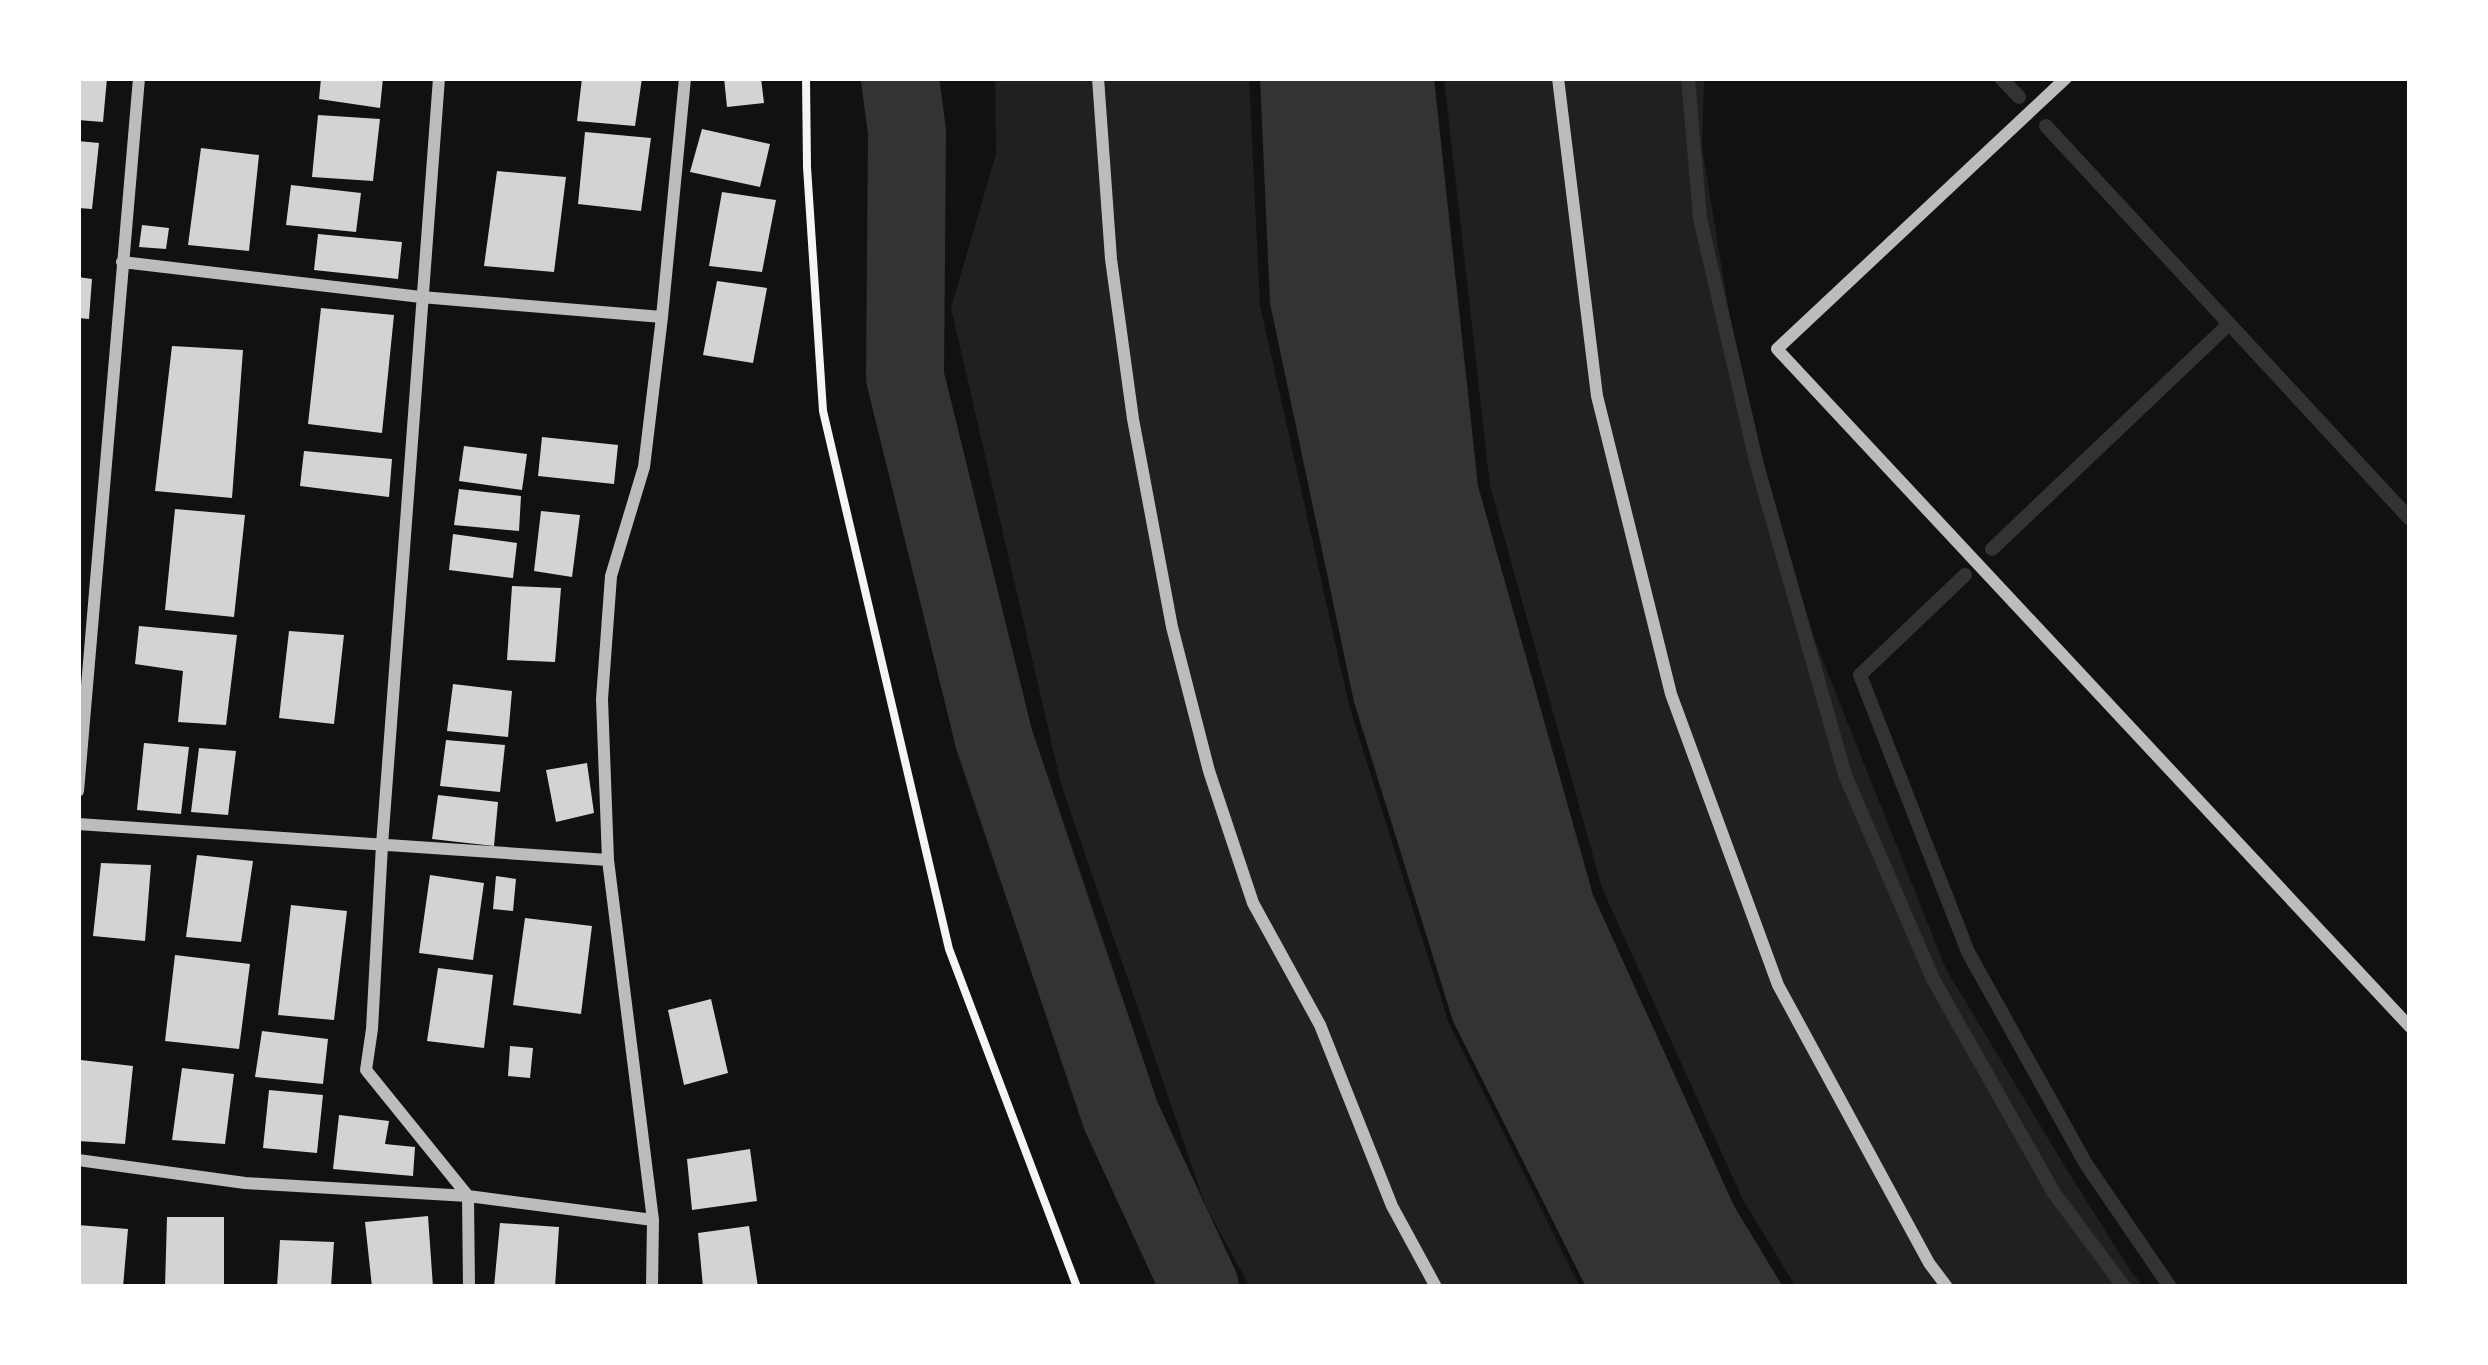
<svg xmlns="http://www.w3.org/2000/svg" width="2488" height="1365" viewBox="0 0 2488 1365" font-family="'Public Sans',sans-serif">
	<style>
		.green { fill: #202020 }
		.water { fill: #333 }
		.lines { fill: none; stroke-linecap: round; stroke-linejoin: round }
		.stream { stroke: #333; stroke-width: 14 }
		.river { stroke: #333; stroke-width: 78 }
		.building { fill: #d3d3d3 }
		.path { stroke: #f5f5f5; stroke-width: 8 }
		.minor { stroke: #bcbcbc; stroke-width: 12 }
	</style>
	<rect width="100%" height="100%" fill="#111"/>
	<!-- green -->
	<path class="green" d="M995 78H1249L1260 305 1349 705 1449 1024 1580 1287H1250L1206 1207 1061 784 951 308 996 154Z
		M1444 78H1704L1702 147 1743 398 1807 621 1946 969 2064 1165 2130 1270 2144 1287H1796L1743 1200 1602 888 1490 486Z"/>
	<!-- water -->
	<path class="water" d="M1260 78H1434L1478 486 1593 895 1734 1206 1783 1287H1586L1453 1021 1354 702 1270 303Z"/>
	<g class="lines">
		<!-- stream -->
		<path class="stream" d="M1688 78 1700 218 1757 465 1845 775 1933 979 2054 1193 2124 1287
			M2001 78 2019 97
			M2046 126 2410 519
			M1992 549 2229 324
			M1965 575 1860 675 1968 952 2086 1164 2170 1287"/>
		<!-- river -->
		<path class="river" d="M900 78 907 132 905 377 994 739 1121 1116 1200 1287"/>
	</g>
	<!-- building -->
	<path class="building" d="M78 78H107L103 122 78 120Z
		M321 78H383L380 108 319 99Z
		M582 78H642L635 126 577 121Z
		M724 78H761L764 103 727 107Z
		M318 115 380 119 373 181 312 177Z
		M702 129 770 144 760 187 690 172Z
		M585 132 651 138 641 211 578 204Z
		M78 141 99 143 92 209 78 208Z
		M201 148 259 155 249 251 188 245Z
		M497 171 566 177 554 272 484 266Z
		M291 185 361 193 356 232 286 225Z
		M722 192 776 200 762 272 709 266Z
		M142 225 169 228 166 249 139 247Z
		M318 234 402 242 398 279 314 270Z
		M78 277 92 279 89 319 78 318Z
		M717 281 767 288 753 363 703 355Z
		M321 308 394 315 382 433 308 424Z
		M172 346 243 350 232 498 155 491Z
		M542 437 618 445 614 484 538 476Z
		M464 446 527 454 522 490 459 481Z
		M304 451 392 459 389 497 300 486Z
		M459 489 521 496 519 531 454 525Z
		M175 509 245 515 234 617 165 610Z
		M541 511 580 515 572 577 534 571Z
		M453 534 517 543 513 578 449 570Z
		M512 586 561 588 555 662 507 660Z
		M139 626 237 635 226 725 178 722 183 671 135 664Z
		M289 631 344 635 334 724 279 718Z
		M453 684 512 691 508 737 447 731Z
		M446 740 505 745 500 792 440 786Z
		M144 743 189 747 181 814 137 810Z
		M199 748 236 751 228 815 191 812Z
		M587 763 594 813 556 822 546 770Z
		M438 795 498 802 494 846 432 839Z
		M197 855 253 861 241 942 186 937Z
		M101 863 151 865 145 941 93 936Z
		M430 875 484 883 473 960 419 953Z
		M496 876 516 879 513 911 493 909Z
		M291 905 347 911 334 1020 278 1015Z
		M525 918 592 926 581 1014 513 1005Z
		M175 955 250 964 239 1049 165 1041Z
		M438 968 493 975 484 1048 427 1041Z
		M711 999 728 1073 684 1085 668 1010Z
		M262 1031 328 1039 323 1084 255 1077Z
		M510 1046 533 1048 530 1078 508 1076Z
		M81 1060 133 1066 125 1144 78 1141Z
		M182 1068 234 1074 225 1144 172 1140Z
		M269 1090 323 1095 317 1153 263 1148Z
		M339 1115 389 1121 385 1144 415 1147 413 1176 333 1169Z
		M750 1149 757 1201 692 1210 687 1159Z
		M428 1216 433 1287H372L365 1222Z
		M167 1217H224V1287H165Z
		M500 1223 559 1227 555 1287H494Z
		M78 1225 128 1229 123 1287 78 1285Z
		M749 1226 758 1287H703L698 1233Z
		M280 1240 334 1242 331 1287H277Z"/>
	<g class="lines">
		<!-- path -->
		<path class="path" d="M806 78 807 167 823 411 949 949 1077 1287"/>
		<!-- minor -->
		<path class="minor" d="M439 78 382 845 372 1029 366 1070 468 1196 469 1287
			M1098 78 1111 259 1133 419 1172 627 1209 771 1253 903 1320 1025 1392 1206 1436 1287
			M1558 78 1597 396 1671 694 1778 985 1929 1263 1947 1287
			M2066 78 1777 349 2410 1027
			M122 262 421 297 662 317 644 467 611 576 602 699 608 860
			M662 317 685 78
			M78 791 139 78
			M78 824 608 860 653 1220
			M78 1160 245 1183 468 1196 653 1220 652 1287"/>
	</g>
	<!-- border -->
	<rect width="2488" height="1365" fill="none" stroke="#ffffff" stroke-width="162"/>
</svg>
